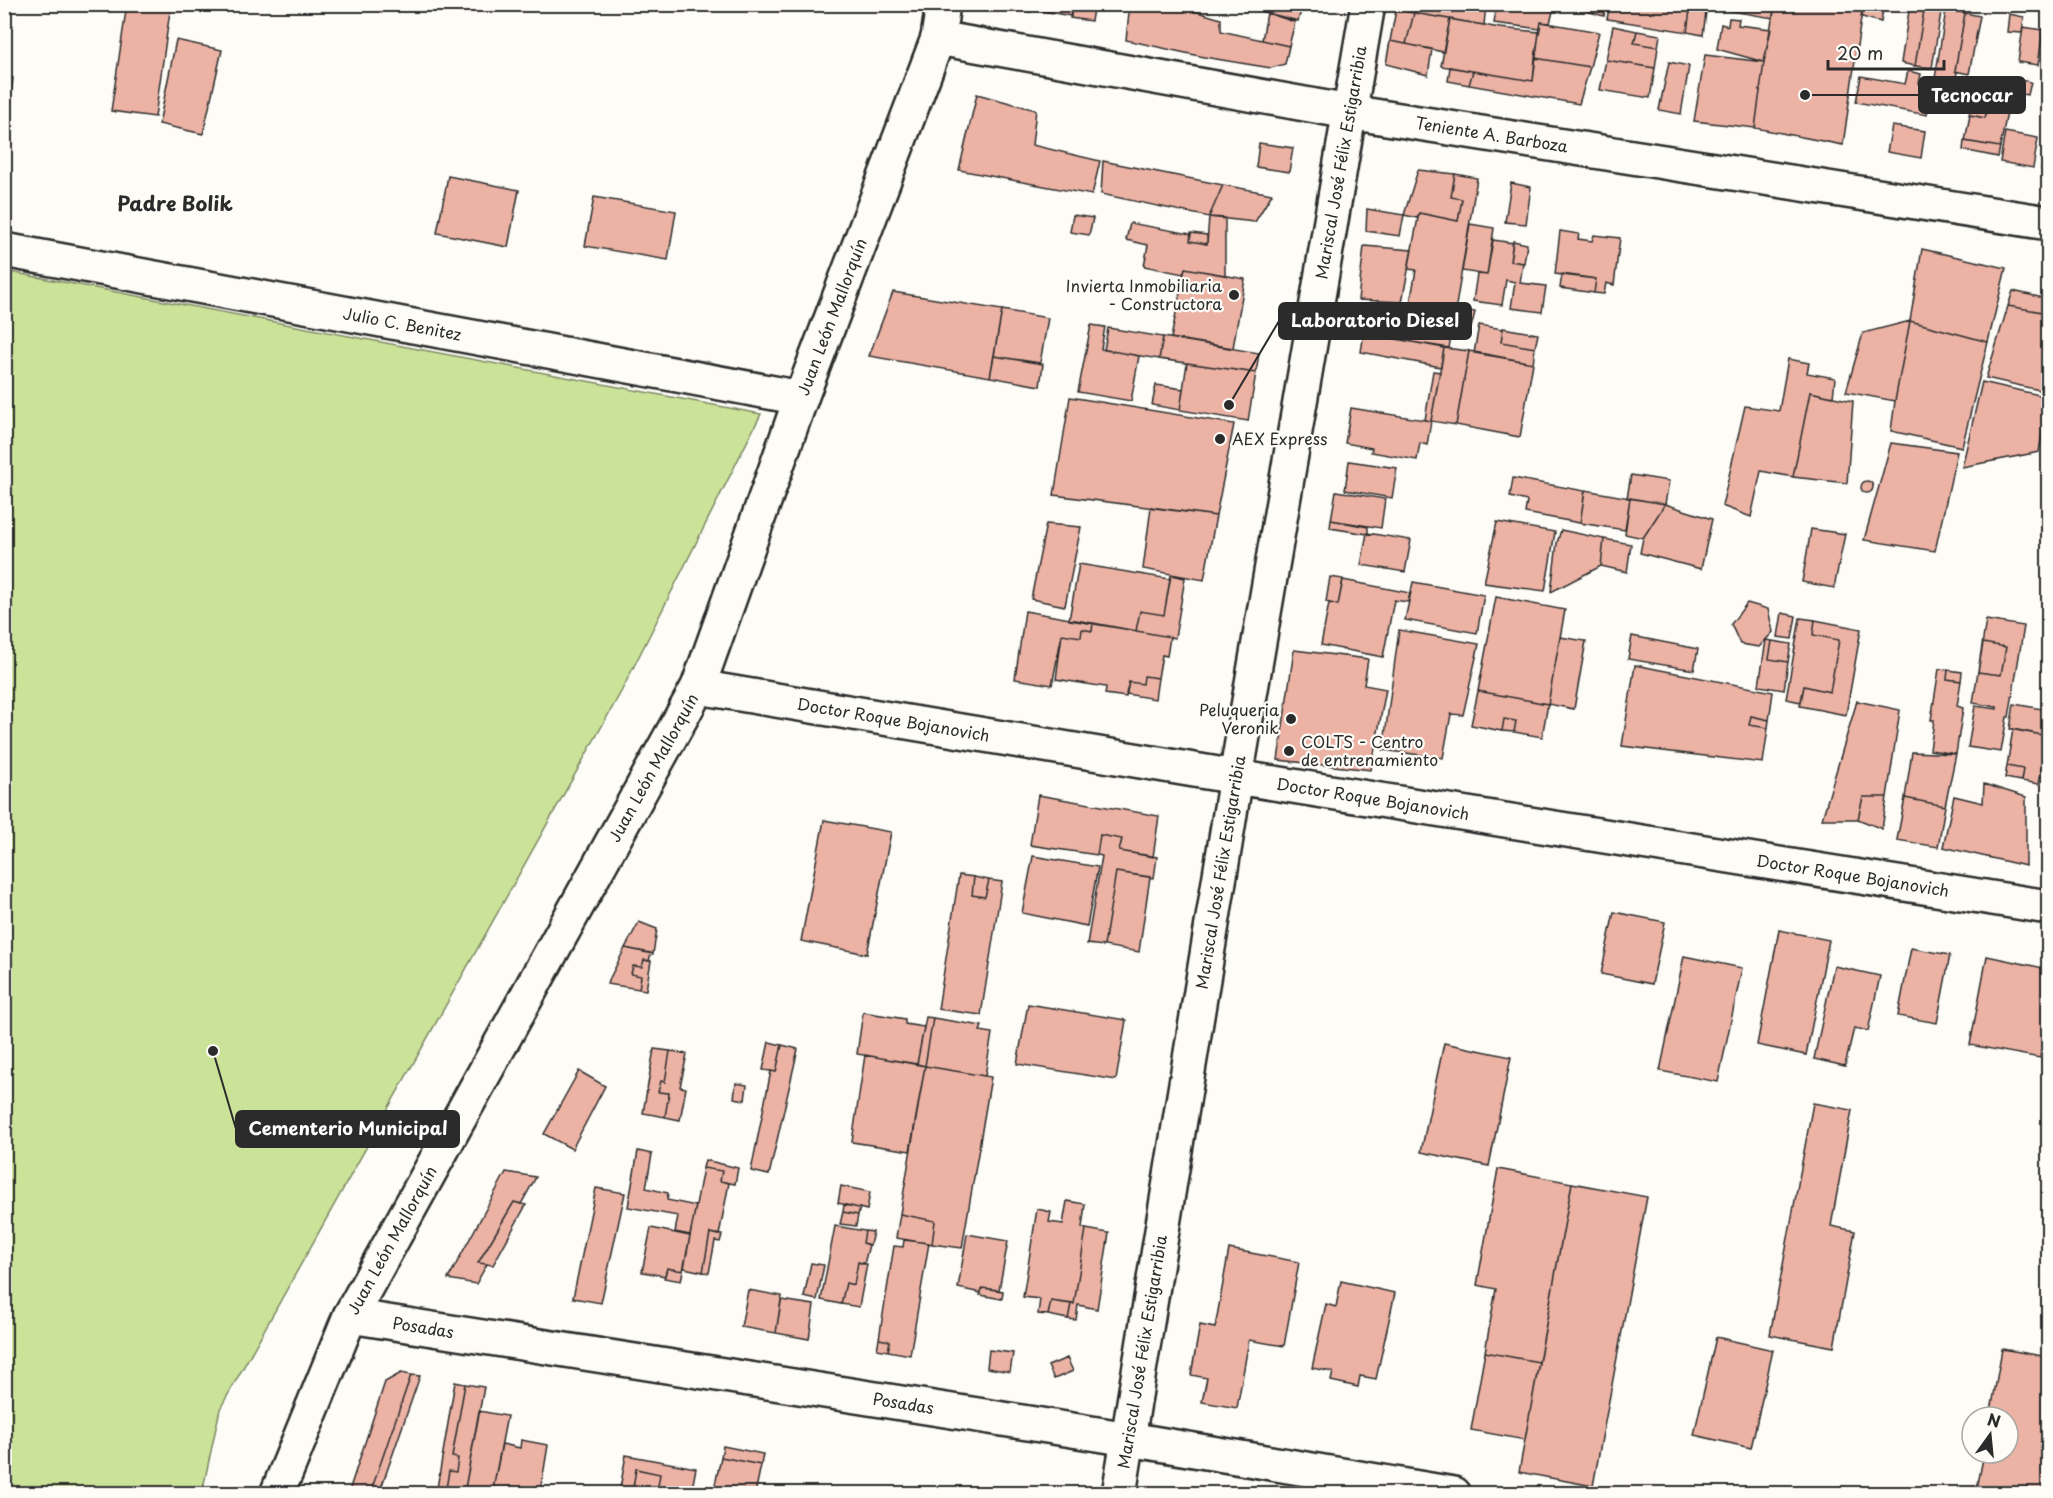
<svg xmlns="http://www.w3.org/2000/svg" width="2053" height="1498" viewBox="0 0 2053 1498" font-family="'Playpen Sans',sans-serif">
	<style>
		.green { fill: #cbe399; stroke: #7b8762; stroke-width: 1.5 }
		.building { fill: #ecb3a5; stroke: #2b2b2b; stroke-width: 1.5 }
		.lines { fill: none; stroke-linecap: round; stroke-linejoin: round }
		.minor-casing { stroke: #2b2b2b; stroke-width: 38 }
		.minor { stroke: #fdfcf7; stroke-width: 33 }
		.poi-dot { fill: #2b2b2b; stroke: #fdfcf7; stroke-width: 2 }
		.labels { text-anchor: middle; stroke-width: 4.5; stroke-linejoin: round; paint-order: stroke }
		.street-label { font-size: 16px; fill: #2b2b2b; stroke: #fdfcf7 }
		.poi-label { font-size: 16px; fill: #2b2b2b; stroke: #fdfcf7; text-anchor: end }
		.quarter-label { font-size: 20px; font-weight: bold; fill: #2b2b2b; stroke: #fdfcf7 }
		.leader { fill: none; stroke: #2b2b2b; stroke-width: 2 }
		.callout-dot { fill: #2b2b2b; stroke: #fdfcf7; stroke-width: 2 }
		.callout { fill: #2b2b2b; stroke: #2b2b2b; stroke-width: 2 }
		.callout-label { font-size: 18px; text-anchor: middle; font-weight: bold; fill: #fff }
	</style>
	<rect width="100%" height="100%" fill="#fdfcf7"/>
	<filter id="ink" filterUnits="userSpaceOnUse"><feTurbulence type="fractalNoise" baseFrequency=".0167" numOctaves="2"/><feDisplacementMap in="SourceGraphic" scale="12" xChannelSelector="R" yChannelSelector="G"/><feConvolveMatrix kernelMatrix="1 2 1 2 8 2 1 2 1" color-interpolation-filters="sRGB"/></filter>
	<g filter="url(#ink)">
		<!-- green -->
		<path class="green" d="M5 271 761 414 621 692 220 1409 202 1493H5Z"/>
		<!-- building -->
		<path class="building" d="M127 4H171L155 117 111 111Z
			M1013 4H1033L1031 12 1013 9Z
			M1033 4H1072L1071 16 1032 9Z
			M1072 4H1094L1091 21 1070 18Z
			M1130 4H1171L1221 19V31L1289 46 1285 64 1271 68 1204 57 1126 40Z
			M1233 4H1303L1298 21Z
			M1397 4H1486L1484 25 1396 10Z
			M1497 4 1530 7V4H1555L1550 23 1541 22 1540 29 1494 23Z
			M1587 4H1606L1604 16 1586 11Z
			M1610 4H1655L1690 10 1687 32 1607 19Z
			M1655 4H1691L1690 10Z
			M1691 4H1775L1773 18 1707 7 1706 12 1690 10Z
			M1775 4H1863L1843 145 1755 128 1764 62Z
			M1863 4H1884L1881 22 1862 17Z
			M1910 4H1925L1915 66 1901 63Z
			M1925 4 1942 6 1932 68 1915 66Z
			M1396 10 1414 13 1406 44 1390 41Z
			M1690 10 1706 12 1703 35 1687 32Z
			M1946 10 1965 13 1955 71 1957 72 1951 107 1931 103Z
			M1267 13 1295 22 1289 46 1262 40Z
			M1414 13 1450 19 1443 52 1406 44Z
			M1965 13 1980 16 1969 74 1955 71Z
			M2009 14 2024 17 2022 33 2007 32Z
			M1729 18 1739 19 1738 25 1771 29 1764 62 1717 49 1721 24 1728 26Z
			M1450 19 1500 28 1539 32 1533 81 1441 66Z
			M1541 22 1599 32 1590 67 1535 58Z
			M1613 26 1637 31 1634 43 1658 47 1655 68 1606 60Z
			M2023 27 2043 30 2038 65 2018 62Z
			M1637 31 1660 35 1658 47 1634 43Z
			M176 40 222 50 203 134 159 124Z
			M1390 41 1432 49 1428 75 1386 64Z
			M1705 55 1764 62 1755 128 1694 121Z
			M1535 58 1590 67 1579 104 1469 85 1473 71 1533 81Z
			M1606 60 1655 68 1650 98 1600 90Z
			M1669 62 1689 66 1681 114 1659 110Z
			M1450 67 1473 71 1469 85 1448 81Z
			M1908 71 1921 74 1919 84 1932 86 1927 115 1856 102 1861 76 1905 84Z
			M4 77 13 78 4 149Z
			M2019 80 2031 82 2028 95 2016 93Z
			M977 94 1036 110 1032 145 1100 161 1092 195 959 170Z
			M1972 101 1988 104 1985 118 1969 115Z
			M1988 105 2008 108 2000 147 1965 141 1970 115 1985 118Z
			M1892 126 1925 131 1921 158 1887 152Z
			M2005 132 2038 138 2033 168 2000 162Z
			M2046 137H2048V170L2041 169Z
			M1964 141 2000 147 1998 157 1963 150Z
			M1259 143 1293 148 1289 172 1256 167Z
			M1103 161 1223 185 1209 217 1101 194Z
			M1418 170 1455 174 1451 197 1462 199 1458 221 1419 213 1417 218 1404 215Z
			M1455 174 1477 178 1449 348 1412 342 1415 330 1426 331 1427 324 1407 321 1416 270 1408 269 1419 213 1458 221 1462 199 1451 197Z
			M448 176 519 190 508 247 437 233Z
			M1511 183 1531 187 1526 224 1505 222Z
			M1223 185 1272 194 1255 222 1209 217Z
			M594 197 676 211 668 260 585 246Z
			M1367 209 1404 215 1400 236 1366 231Z
			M1073 215 1093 218 1089 235 1070 232Z
			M1209 217 1225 218V275L1185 268 1183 274 1144 266 1148 245 1126 240 1130 223 1191 234 1190 241 1207 244Z
			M1470 224 1494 228 1487 275 1462 271Z
			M1560 231 1579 234 1578 239 1592 241 1594 235 1620 238 1614 285 1606 283 1604 294 1594 293 1596 279 1555 274Z
			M1191 233 1207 235V244L1190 241Z
			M1493 240 1513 243 1510 261 1523 263 1520 283 1546 286 1542 312 1511 308 1515 282 1506 280 1502 305 1473 301 1477 274 1487 275Z
			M1513 241 1527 244 1524 263 1510 261Z
			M1364 246 1412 250 1402 302 1358 300Z
			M1922 249 2006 268 1988 342 1910 321Z
			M1185 268 1245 279 1233 348 1171 338Z
			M1562 274 1596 279 1594 293 1560 288Z
			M2013 291 2048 299V313L2008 306Z
			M893 292 1002 310 990 377 869 356Z
			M2008 306 2048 313V392L1986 378Z
			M1002 310 1048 318 1040 363 994 356Z
			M1464 310 1475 312 1471 328 1461 326Z
			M1407 321 1427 324 1426 331 1415 330 1412 342 1404 340Z
			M1910 321 1988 342 1962 447 1891 431 1895 401Z
			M1910 321 1895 401 1846 392 1863 333Z
			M1091 325 1105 327 1101 349 1139 356 1131 401 1078 392Z
			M1479 325 1503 329 1501 342 1535 348 1533 363 1474 353Z
			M1108 328 1163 337 1159 359 1104 350Z
			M1503 328 1538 334 1535 348 1501 342Z
			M1364 333 1444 348 1441 367 1361 352Z
			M1163 337 1259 353 1256 373 1159 359Z
			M1444 348 1469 351 1456 425 1431 421Z
			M1469 351 1533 363 1520 437 1456 425Z
			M994 356 1043 364 1040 386 990 377Z
			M1788 359 1809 363 1807 373 1835 378 1833 397 1810 392 1793 477 1761 471 1751 517 1722 506 1745 406 1779 411Z
			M1187 363 1256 373 1248 421 1180 410Z
			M1433 371 1440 372 1431 421 1425 420Z
			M1982 382 2048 397 2039 452 1962 467Z
			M1156 385 1183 389 1180 410 1152 405Z
			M1810 392 1853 401 1847 483 1793 477Z
			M1070 397 1234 424 1216 516 1054 495Z
			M1351 408 1431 421 1427 445 1420 443 1417 460 1371 452 1372 448 1345 443Z
			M1891 443 1957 452 1935 551 1864 540Z
			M1349 461 1397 468 1392 498 1345 490Z
			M1631 475 1669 481 1665 504 1627 498Z
			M1513 478 1585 491 1580 523 1525 513 1527 501 1510 497Z
			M1861 487a6 6 0 1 1 12 0a6 6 0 1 1-12 0Z
			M1585 490 1630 498 1625 530 1580 523Z
			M1336 491 1385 499 1381 528 1331 520Z
			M1630 498 1665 504 1643 538 1625 534Z
			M1665 504 1712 519 1701 569 1640 553 1643 538Z
			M1151 507 1216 516 1204 580 1143 569Z
			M1331 520 1368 527V534L1330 528Z
			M1497 522 1555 532 1545 591 1484 583Z
			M1046 524 1081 527 1065 606 1031 599Z
			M1811 529 1845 534 1834 588 1802 582Z
			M1561 530 1604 539 1601 566 1551 592 1557 543Z
			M1367 533 1411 540 1405 572 1361 565Z
			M1604 539 1631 544 1627 572 1601 566Z
			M1079 564 1170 579 1164 615 1140 611 1136 631 1069 620Z
			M1171 575 1185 578 1175 638 1136 631 1140 611 1164 615Z
			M1330 577 1343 579 1338 605 1326 602Z
			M1343 580 1410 593 1408 602 1394 600 1383 657 1321 645 1329 603 1338 605Z
			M1413 582 1484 595 1477 633 1405 620Z
			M1496 597 1565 610 1548 704 1478 691Z
			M1747 603 1768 609 1773 632 1759 647 1740 644 1731 624Z
			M1025 611 1093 623 1092 631 1082 629 1081 637 1062 634 1052 685 1015 679Z
			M1782 613 1796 616 1792 639 1778 637Z
			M1800 618 1815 620 1813 635 1839 640 1830 692 1804 686 1801 702 1786 699Z
			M1815 620 1861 629 1846 715 1800 706 1804 686 1830 692 1839 640 1813 635Z
			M1986 620 2024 626 2009 717H2007L2001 752 1968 747 1975 706 1997 709V707L1973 703Z
			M1093 623 1170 637 1167 656 1162 655 1158 678 1144 676 1143 684 1129 682 1126 697 1105 694 1106 687 1056 679 1062 634 1081 637 1082 629 1092 631Z
			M1399 630 1479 644 1463 715 1451 714 1443 758 1383 750Z
			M1632 636 1698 649 1694 670 1628 659Z
			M1560 637 1586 641 1574 709 1548 704Z
			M1766 640 1772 641 1769 659 1788 662 1784 690 1759 686Z
			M1772 641 1791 644 1788 662 1769 659Z
			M1983 643 2006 647 2001 675 1978 672Z
			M1294 650 1368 659 1364 685 1386 689 1371 770 1278 760Z
			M1635 665 1773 692 1769 720 1751 716 1749 725 1768 728 1763 763 1622 746Z
			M1939 669 1948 670 1947 679 1961 681 1957 706 1963 708 1956 754 1930 750 1934 720H1931Z
			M1948 670 1962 672 1961 681 1947 679Z
			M1144 676 1158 678 1155 699 1126 694 1129 682 1143 684Z
			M1478 691 1548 704 1542 737 1514 732 1516 721 1504 719 1502 731 1471 725Z
			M1857 701 1900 710 1887 797H1863L1858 819H1822Z
			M2014 704 2048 710 2047 736 2010 729Z
			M1751 716 1769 720 1768 728 1749 725Z
			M1504 719 1516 721 1514 732 1502 731Z
			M2013 729 2047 736 2039 784 2021 781 2023 769 2007 766Z
			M1912 752 1956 754 1945 806 1905 798Z
			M2007 766 2023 769 2021 781 2005 778Z
			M1984 784 2026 797V866L1943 847 1954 796 1983 803Z
			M1038 795 1159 816 1153 857 1119 851 1122 839 1100 835 1097 855 1030 845Z
			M1863 797H1887L1882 829 1858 819Z
			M1905 798 1945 806 1938 847 1897 840Z
			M824 820 891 832 867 954 801 941Z
			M1100 835 1122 839 1119 851 1157 857 1154 878 1116 872 1104 946 1087 944 1102 856 1097 855Z
			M1033 856 1098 867 1087 926 1022 913Z
			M1116 872 1150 877 1139 952 1104 946Z
			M959 875 974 877 972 895 985 897 989 880 1002 882 981 1015 938 1009Z
			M974 877 989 880 985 897 972 895Z
			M1614 912 1665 922 1652 984 1601 974Z
			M639 922 657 929 653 954 625 948Z
			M1779 930 1829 940 1806 1055 1757 1045Z
			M625 948 651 953 649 961 644 960 642 967 633 966 631 974 641 976 639 989 607 984Z
			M1911 948 1950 955 1937 1023 1898 1016Z
			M1684 956 1742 968 1718 1082 1660 1071Z
			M1987 956 2048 969V1016L2040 1058 1970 1045Z
			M644 960 651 961 646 990 639 989 641 976 631 974 633 966 642 967Z
			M1834 966 1880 976 1868 1031 1854 1028 1845 1066 1814 1059Z
			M1028 1004 1126 1020 1116 1080 1017 1064Z
			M863 1012 905 1019V1024L924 1027 917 1064 857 1054Z
			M926 1017 933 1018 925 1066 917 1064Z
			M933 1018 982 1026 980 1031 992 1033 985 1076 925 1066Z
			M769 1042 782 1045 776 1072 763 1070Z
			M1444 1043 1511 1057 1489 1166 1421 1152Z
			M782 1045 798 1049 769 1175 751 1171 771 1071 776 1072Z
			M654 1049 670 1051 665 1082 661 1081 658 1092 669 1093 665 1117 643 1113Z
			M670 1051 687 1054 680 1087 686 1088 680 1120 665 1117 669 1093 658 1092 661 1081 665 1082Z
			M865 1055 925 1066 910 1151 852 1142Z
			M925 1066 991 1077 962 1248 932 1244 935 1221 900 1214Z
			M579 1071 605 1086 572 1149 544 1134Z
			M736 1083 747 1085 745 1100 734 1098Z
			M1813 1103 1852 1110 1831 1226 1855 1231 1834 1347 1770 1335Z
			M638 1151 652 1154 646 1188 668 1193 667 1200 696 1206 690 1235 675 1232 678 1216 628 1207Z
			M705 1160 738 1168 735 1184 720 1181 722 1171 703 1168Z
			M703 1168 722 1171 720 1181 729 1183 719 1235 710 1233 703 1272 684 1268Z
			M1498 1169 1572 1183 1539 1362 1485 1352 1496 1289 1477 1285Z
			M506 1172 536 1177 521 1204 514 1202 478 1263 487 1264 476 1284 448 1279Z
			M1572 1183 1647 1197 1593 1486 1519 1472Z
			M841 1186 870 1192 867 1210 838 1203Z
			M596 1188 625 1193 601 1303 573 1298Z
			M1067 1201 1085 1204 1082 1228 1086 1229 1074 1304 1051 1301 1048 1315 1038 1314 1040 1299 1023 1297 1037 1209 1051 1212 1049 1222 1063 1224Z
			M514 1202 526 1205 493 1265 478 1263Z
			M844 1205 860 1208 858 1215 843 1212Z
			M843 1212 858 1215 856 1226 840 1224Z
			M900 1214 935 1221 932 1244 896 1238Z
			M835 1226 865 1231 863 1243 869 1245 864 1264 858 1262 854 1285 846 1283 841 1304 821 1300Z
			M651 1228 690 1236 683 1271 667 1268 665 1276 642 1272Z
			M1086 1229 1109 1233 1097 1309 1078 1305 1076 1320 1068 1319 1071 1304H1074Z
			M865 1231 873 1232 870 1245 863 1243Z
			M710 1233 722 1235 720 1242 715 1241 709 1273 703 1272Z
			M967 1234 1008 1241 999 1290 982 1288 981 1293 958 1288Z
			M904 1240 929 1243 910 1355 888 1351 890 1341 879 1339 894 1246 903 1247Z
			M1229 1249 1299 1262 1284 1346 1249 1340 1237 1408 1202 1402 1207 1378 1191 1375 1200 1325 1215 1328Z
			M858 1262 867 1264 859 1307 841 1304 846 1283 854 1285Z
			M811 1263 824 1265 817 1300 804 1297Z
			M667 1268 683 1271 681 1281 664 1278Z
			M1341 1281 1395 1293 1376 1379 1360 1376 1358 1387 1331 1381 1333 1372 1312 1368 1326 1304 1336 1307Z
			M982 1288 1003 1291 1002 1299 980 1295Z
			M748 1290 782 1296 776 1333 741 1327Z
			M781 1300 814 1305 809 1339 776 1333Z
			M1051 1301 1071 1304 1068 1319 1048 1315Z
			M1716 1337 1773 1350 1751 1448 1694 1435Z
			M879 1339 890 1341 888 1351 877 1349Z
			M2002 1349 2048 1357V1494H1976L1984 1453H2008V1417H1990Z
			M989 1350 1013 1353 1010 1372 987 1368Z
			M1485 1352 1539 1362 1525 1440 1471 1430Z
			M1067 1358 1073 1371 1054 1379 1048 1366Z
			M401 1373 411 1375 370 1494H348L385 1382Z
			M411 1375 420 1376 379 1494H370Z
			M455 1382 465 1384 452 1457 458 1458 456 1472 449 1471 445 1494H436Z
			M465 1384 484 1387 464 1494H445L449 1471 456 1472 458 1458 452 1457Z
			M479 1411 507 1416 492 1494H464Z
			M521 1440 548 1445 540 1494H492L502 1444 520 1448Z
			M723 1446 763 1454 761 1465 721 1457Z
			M626 1455 696 1468 691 1494 657 1492 660 1474 636 1469 632 1494H619Z
			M721 1457 761 1465 755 1494H713Z
			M636 1469 660 1474 657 1492 668 1494H632Z"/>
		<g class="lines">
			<!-- minor casing -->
			<g class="minor-casing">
				<g id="minor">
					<path id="s1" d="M938 38 1349 112 2048 223"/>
					<path id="s2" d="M4 250 801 398"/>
					<path id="s3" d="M698 687 1236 777 2048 907"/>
					<path id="s4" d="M350 1316 1129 1439 1454 1494"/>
					<path id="s5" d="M277 1494 350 1316 698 687 801 398 938 38 943 4"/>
					<path id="s6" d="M1119 1494 1236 777 1368 4"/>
				</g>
			</g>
			<!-- minor -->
			<use href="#minor" class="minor"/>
		</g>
	</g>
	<!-- markers -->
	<g class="poi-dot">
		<circle cx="1234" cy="295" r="6"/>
		<circle cx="1220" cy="439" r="6"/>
		<circle cx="1291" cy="719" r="6"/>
		<circle cx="1289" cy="751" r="6"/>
	</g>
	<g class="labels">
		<!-- street labels -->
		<g class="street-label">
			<text dy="6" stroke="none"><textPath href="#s1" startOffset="562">Teniente A. Barboza</textPath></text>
			<text dy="6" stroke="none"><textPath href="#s6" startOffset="1350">Mariscal José Félix Estigarribia</textPath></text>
			<text dy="6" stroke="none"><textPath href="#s5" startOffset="1305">Juan León Mallorquín</textPath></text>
			<text dy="6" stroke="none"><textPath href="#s2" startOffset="405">Julio C. Benitez</textPath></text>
			<text dy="6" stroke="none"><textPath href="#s3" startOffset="198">Doctor Roque Bojanovich</textPath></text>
			<text dy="6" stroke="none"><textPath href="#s5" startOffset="819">Juan León Mallorquín</textPath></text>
			<text dy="6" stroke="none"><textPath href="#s3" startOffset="684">Doctor Roque Bojanovich</textPath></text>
			<text dy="6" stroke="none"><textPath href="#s6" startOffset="630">Mariscal José Félix Estigarribia</textPath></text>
			<text dy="6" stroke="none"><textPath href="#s3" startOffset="1170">Doctor Roque Bojanovich</textPath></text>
			<text dy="6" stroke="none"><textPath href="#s5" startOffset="279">Juan León Mallorquín</textPath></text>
			<text dy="6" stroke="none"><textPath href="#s4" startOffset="74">Posadas</textPath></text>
			<text dy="6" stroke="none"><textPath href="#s6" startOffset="144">Mariscal José Félix Estigarribia</textPath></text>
			<text dy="6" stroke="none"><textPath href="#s4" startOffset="560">Posadas</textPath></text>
		</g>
		<!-- poi labels -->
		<g class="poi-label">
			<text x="1222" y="292">Invierta Inmobiliaria<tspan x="1222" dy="18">- Constructora</tspan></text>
			<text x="1232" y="445" text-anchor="start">AEX Express</text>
			<text x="1279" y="716">Peluqueria<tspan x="1279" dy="18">Veronik</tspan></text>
			<text x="1301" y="748" text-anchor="start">COLTS - Centro<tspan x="1301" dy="18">de entrenamiento</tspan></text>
		</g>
		<!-- quarter labels -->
		<g class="quarter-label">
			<text x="175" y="211">Padre Bolik</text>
		</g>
	</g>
	<!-- callouts -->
	<path class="leader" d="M1805 95L1919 95M1229 405L1279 321M213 1051L236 1129"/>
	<g class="callout-dot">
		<circle cx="1805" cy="95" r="6"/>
		<circle cx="1229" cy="405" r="6"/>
		<circle cx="213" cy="1051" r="6"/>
	</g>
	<g class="callout">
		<rect x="1919" y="77" width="106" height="36" rx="6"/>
		<rect x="1279" y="303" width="192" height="36" rx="6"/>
		<rect x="236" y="1111" width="223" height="36" rx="6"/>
	</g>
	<g class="callout-label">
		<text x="1972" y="102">Tecnocar</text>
		<text x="1375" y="327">Laboratorio Diesel</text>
		<text x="348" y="1135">Cementerio Municipal</text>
	</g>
	<!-- margin -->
	<rect width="2053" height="1498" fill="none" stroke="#fdfcf7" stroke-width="24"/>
	<rect x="12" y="12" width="2029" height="1474" fill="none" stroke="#2b2b2b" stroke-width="2" filter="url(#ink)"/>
	<!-- north arrow -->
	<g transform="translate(1990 1435) rotate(15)"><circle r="28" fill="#fdfcf7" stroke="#a9a8a5" stroke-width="1.5"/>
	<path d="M0-4.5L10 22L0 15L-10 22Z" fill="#2b2b2b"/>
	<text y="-9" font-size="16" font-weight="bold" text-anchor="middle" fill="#2b2b2b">N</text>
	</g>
	<!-- scale -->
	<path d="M1828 60v9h116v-9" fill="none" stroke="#2b2b2b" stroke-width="3"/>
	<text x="1837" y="60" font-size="18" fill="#2b2b2b" stroke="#fdfcf7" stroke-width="4.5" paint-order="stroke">20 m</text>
</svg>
